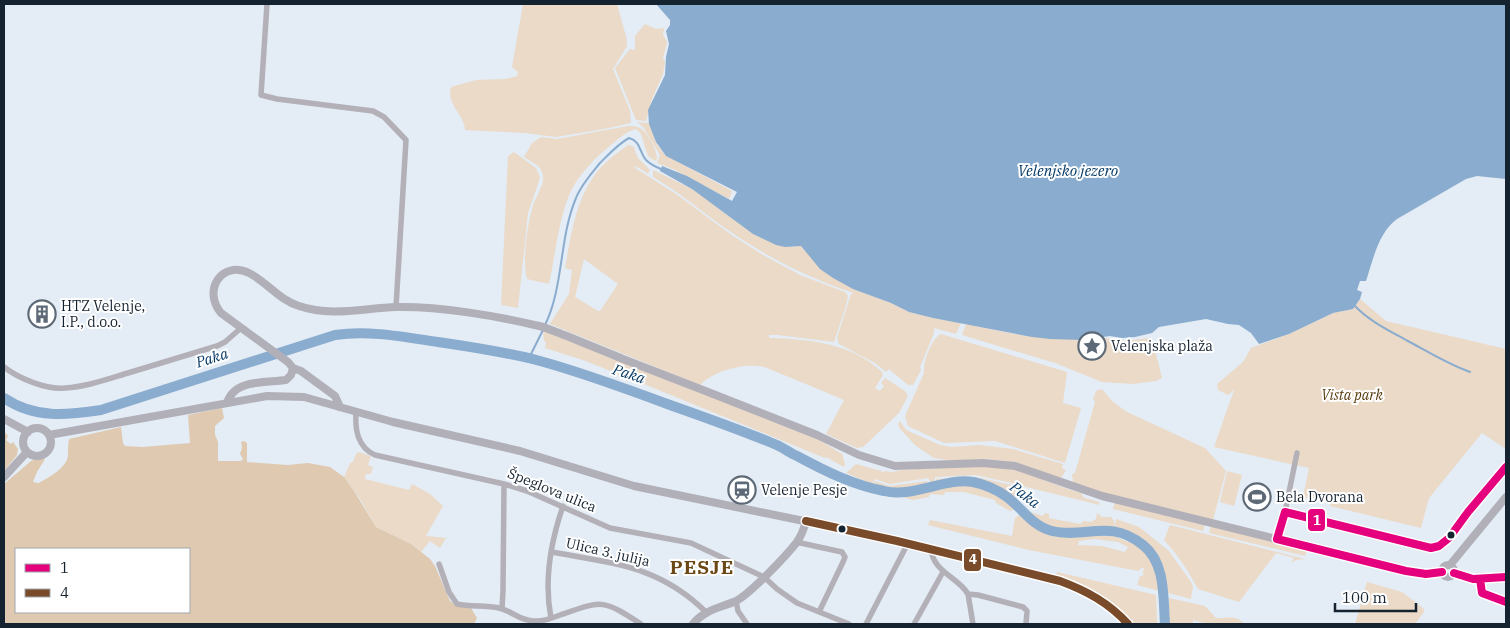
<svg xmlns="http://www.w3.org/2000/svg" width="1510" height="628" viewBox="0 0 1510 628" font-family="'IBM Plex Serif',serif">
	<style>
		.green { fill: #eadac7; fill-rule: evenodd }
		.forest { fill: #dfcab1; fill-rule: evenodd }
		.water { fill: #8aaccf }
		.lines { fill: none; stroke-linecap: round; stroke-linejoin: round }
		.stream { stroke: #8aaccf; stroke-width: 2 }
		.river { stroke: #8aaccf; stroke-width: 10 }
		.street { stroke: #b3b0b8; stroke-width: 5.5 }
		.secondary { stroke: #b1b0b9; stroke-width: 8 }
		.bus-1-casing { stroke: #fff; stroke-width: 11 }
		.bus-2-casing { stroke: #fff; stroke-width: 11 }
		.bus-1 { stroke: #e5007d; stroke-width: 8 }
		.bus-2 { stroke: #7a4b2a; stroke-width: 8 }
		.bus-dot { fill: #152331; stroke: #fff; stroke-width: 2 }
		.labels { text-anchor: middle; stroke-width: 4; stroke-linejoin: round; paint-order: stroke }
		.poi-label { font-size: 14px; fill: #152331; stroke: #fff; text-anchor: start }
		.park-label { font-size: 14px; font-style: italic; fill: #593b10; stroke: #fff }
		.street-label { font-size: 14px; fill: #152331; stroke: #fff }
		.water-label { font-size: 15px; font-style: italic; fill: #073a67; stroke: #fff }
		.district-label { font-size: 19px; font-weight: bold; letter-spacing: 1px; fill: #6b4715; stroke: #fff }
		.line-badge { stroke: #fff; stroke-width: 2 }
		.badge-label { font-size: 14px; text-anchor: middle; font-weight: bold; fill: #fff }
	</style>
	<rect width="100%" height="100%" fill="#e4ecf5"/>
	<!-- green -->
	<path class="green" d="M523 4H617L627 40V46L613 69 630 111 631 123 604 129 556 137 525 133 465 130C465 115 446 105 451 87L476 80 506 79 517 76 518 72 512 67Z
		M645 24 656 29 664 28 663 35 667 42 663 58 665 62 663 74 652 99 646 121 636 120 615 68 630 49 635 50V36Z
		M637 122 649 123 657 145 665 155 732 191 729 199 673 169 657 163 660 155 643 127Z
		M628 126C632 126 636 126 640 128 648 133 657 150 657 159L655 161 648 156 641 134 636 129C627 131 618 139 611 145 596 157 579 174 571 191 559 217 555 256 549 284L527 279C522 261 527 228 532 209 534 198 547 184 542 172 540 165 530 161 524 157L532 143 541 137 557 139Z
		M628 145 633 146 638 158 650 170 648 174 636 166 635 168 676 194 733 236 765 256 800 275 845 292 848 296 846 306 834 342 778 335H769V338C808 339 852 343 882 372L883 375 875 388 880 391 884 386 881 383 885 378 905 391 908 396 899 413 863 447 857 448 826 434 844 400C823 391 801 382 779 373 773 371 765 366 757 366 740 364 712 372 700 385L550 324 569 294 572 270 565 268C571 236 575 203 594 176 602 164 616 154 628 145ZM584 259 618 284 600 311H598L575 297Z
		M514 152 536 168 540 178 528 213 518 308 501 305 508 156Z
		M653 170 692 189 753 234 785 247 801 246 803 249 853 289 891 303 909 312 933 318 961 323 956 334 934 328V333L920 367 921 370 913 385H908L889 369 886 372 875 363 839 344 837 338 851 294 854 293C810 279 769 258 731 232 704 214 681 193 653 177Z
		M1360 299 1386 321 1506 349V449L1482 433 1429 498 1421 528 1330 506V503L1303 497 1309 468 1214 447 1234 390 1228 395 1218 390 1217 384 1243 362 1251 348 1289 334 1333 313 1353 309Z
		M966 324C1012 334 1056 344 1104 336V338L1126 341 1150 338 1155 350 1162 378 1156 381 1133 384 1102 382 1055 363 965 336 962 334Z
		M543 330 819 440 842 454 845 464 844 467 826 457 825 458 629 378 631 372 625 370 623 376 583 360 545 348 546 342 544 341Z
		M941 334 1067 372 1063 403 1081 408 1065 463 995 441 944 443 908 426 905 416 924 373C923 362 931 339 941 334Z
		M1102 389 1112 401 1127 412 1205 448 1226 471 1213 520 1083 488 1073 482 1072 474 1075 473 1095 402 1093 399 1096 391Z
		M900 421 906 430 940 445 951 447 979 445 1013 449 1063 464 1062 468 1066 470 1061 478 1005 461 986 459 954 461 934 458 916 446 900 429 898 424Z
		M359 452 371 456 368 465 373 467 371 474H366L365 479 409 490 412 484 430 494 443 506 426 536 446 538 440 548 430 541 421 552 411 544 376 527 360 499 344 477 350 463 353 462 356 454Z
		M856 464 881 471 884 473V471L892 472C903 469 915 469 927 469 954 467 985 463 1012 469 1035 475 1057 487 1081 493L1084 498 1099 502 1100 505 1022 486 1020 491 1017 490 1016 484 976 475 935 477 934 483H931L928 478 889 484 875 479 873 483H870L846 473Z
		M1227 471 1242 475 1234 506 1220 502Z
		M845 474 873 486 875 481 889 486 927 481 929 485C901 493 869 491 843 476Z
		M976 477 1016 486 1014 499C1001 485 974 477 955 479 949 480 942 483 936 485V479Z
		M951 485C975 485 998 490 1015 509L1010 511 996 503 995 500 964 492H945L944 495 930 494 929 497 913 500 899 496Z
		M1115 501 1205 524 1203 531 1113 509Z
		M1030 512 1043 516 1045 513 1049 514V518L1080 524 1084 521 1091 522 1096 519 1097 513 1102 517H1111L1114 521 1115 527 1116 519 1139 527 1169 551 1191 582 1193 586 1191 599 1168 593C1166 571 1156 550 1138 537 1131 532 1122 533 1116 529 1111 527 1111 526 1103 526 1086 525 1070 532 1053 528 1043 526 1034 519 1026 513Z
		M1020 515C1028 521 1036 529 1045 532 1068 541 1085 533 1107 534 1113 534 1119 538 1125 541 1128 542 1132 543 1136 544 1152 553 1158 574 1160 591L1137 585 1140 576 1145 575 1142 573 1144 569 1143 567 1138 571 1029 550 928 525 930 520 1012 536 1015 518ZM1094 539 1118 542 1128 547 1125 552 1102 546 1078 545 1079 541Z
		M1170 525 1305 559 1296 560 1291 563 1294 558 1276 553 1239 602 1198 589C1188 571 1178 555 1164 540Z
		M1211 525 1307 550 1305 556 1209 533Z
		M1057 572 1156 595 1157 624H1133C1113 599 1087 584 1056 576Z
		M1367 582 1402 592 1424 609V612L1415 624H1355Z
		M1169 598 1205 606 1216 618C1230 619 1233 614 1245 624H1207L1193 620V624H1169Z"/>
	<!-- forest -->
	<path class="forest" d="M222 408 224 418 215 426V435L218 442V461H241L243 459 240 454 242 448 241 442 244 441 247 443V462L288 465 308 463 330 467 344 477 354 491 376 527 411 544 430 559 435 566 450 601 457 606 471 608 477 618 474 624H4V484L31 461 41 457 45 459 37 472 33 482 39 483C49 477 67 468 68 455 68 449 68 445 69 439L121 427 123 443 125 446 142 447 190 443 188 415ZM16 549H189V612H16Z
		M4 431 8 436 6 440 11 444 13 442 18 449 17 455 4 471Z"/>
	<!-- water -->
	<path class="water" d="M656 4H1506V179L1477 176 1466 179 1397 219C1378 233 1373 260 1366 281H1360L1357 290 1362 292 1360 299 1353 309 1333 313 1289 334 1259 344 1251 333 1239 325 1228 324 1206 319 1159 327 1152 333 1135 337 1122 338 1110 336 1082 340 1050 339 1032 337 933 318 909 312 891 303 853 289 833 278 820 269 801 246 785 247 776 245 753 234 692 189 660 171 662 166 687 176 732 201 737 192 666 156 656 142 649 124 648 110 665 75 666 57 669 44 666 31 670 25V20Z"/>
	<g class="lines">
		<!-- stream -->
		<path class="stream" d="M1354 305C1369 321 1388 330 1406 340 1427 351 1447 364 1470 372
			M545 325C564 286 559 238 576 198 581 185 591 174 600 163 609 154 618 144 629 138 641 141 639 152 646 160 650 164 656 167 661 169
			M529 358 543 330"/>
		<!-- river -->
		<path class="river" d="M4 398C35 419 67 415 101 410L335 335C369 330 404 337 438 342 472 347 507 352 540 361 584 373 627 389 670 405 704 417 738 429 772 443 781 446 788 452 797 456 825 471 853 485 884 491 914 498 946 477 973 482 984 484 998 490 1007 497 1023 509 1032 526 1052 531 1086 539 1109 518 1143 545 1166 563 1163 598 1165 624"/>
		<!-- street -->
		<path class="street" d="M267 4 261 95 277 99 373 111 384 117 406 140 396 307
			M4 367C18 378 46 390 65 388 86 387 108 379 128 373 158 364 188 355 217 346L225 342 241 328
			M356 412C355 429 357 447 375 455L504 484 527 491 610 528 691 543 764 577 777 589 797 603 849 624
			M1285 512 1431 548 1439 546 1449 538 1468 512 1506 467
			M1277 539 1285 512 1297 453
			M796 542 842 552 845 557 843 562 819 612
			M931 549C933 572 958 577 968 594L978 595 1023 607 1027 611 1026 624
			M552 552C614 564 658 565 706 612
			M439 564 449 592 457 604C471 607 485 605 499 608 512 611 520 621 534 621 543 622 552 618 560 615 603 600 602 599 641 624
			M968 594 973 624
			M736 601 738 611 747 624
			M502 609 503 590 504 484
			M551 618C544 582 551 541 563 506
			M866 624 908 543
			M914 624 943 572"/>
		<!-- secondary -->
		<path class="secondary" d="M227 403C234 379 265 383 286 380L291 375 293 368
			M340 407 335 396 301 371 293 368 288 362 221 313C202 290 222 260 249 273 267 282 279 300 299 306 331 317 364 308 396 307 439 306 497 316 539 326 548 328 558 333 567 336 586 344 604 351 623 359 688 384 752 409 817 435L859 455 895 466 983 463 1015 466 1102 496 1406 571 1426 574 1442 572
			M4 419 28 432
			M23 442a14 14 0 1 1 28 0a14 14 0 1 1-28 0Z
			M49 435 267 396 304 397 393 422 520 451 634 486 857 532 1055 580C1084 590 1108 601 1128 624
			M4 477 27 452
			M1442 571a6 6 0 1 1 12 0a6 6 0 1 1-12 0Z
			M1450 565 1506 497
			M1454 573C1472 583 1486 577 1506 577
			M693 624C704 610 720 608 736 601 750 594 786 556 797 542 801 536 804 529 806 521"/>
		<!-- bus-1 casing -->
		<g class="bus-1-casing">
			<path id="bus-1" d="M1442 572 1426 574 1406 571 1277 539 1285 512 1431 548 1439 546 1449 538 1468 512 1506 467
				M1454 573 1473 579 1506 577
				M1480 579 1482 593 1506 602"/>
		</g>
		<!-- bus-2 casing -->
		<g class="bus-2-casing">
			<path id="bus-2" d="M806 521 897 541 1060 581C1087 591 1109 603 1128 624"/>
		</g>
		<!-- bus-1 -->
		<use href="#bus-1" class="bus-1"/>
		<!-- bus-2 -->
		<use href="#bus-2" class="bus-2"/>
	</g>
	<!-- icons -->
	<defs>
		<g id="building-ring" transform="scale(1.4375)"><circle r="9.5" fill="#fff" stroke="#5d6976" stroke-width="1.5"/><path d="M-4-6H4V6H1V3H-1V6H-4ZM-2.5-4.3h1.7v1.8h-1.7ZM.8-4.3h1.7v1.8H.8ZM-2.5-1h1.7V.8h-1.7ZM.8-1h1.7V.8H.8Z" fill="#5d6976"/></g>
		<g id="sight-ring" transform="scale(1.4375)"><circle r="9.5" fill="#fff" stroke="#5d6976" stroke-width="1.5"/><path d="M0-6L1.8-2.2L6-1.7L2.9 1.2L3.7 5.4L0 3.3L-3.7 5.4L-2.9 1.2L-6-1.7L-1.8-2.2Z" fill="#5d6976"/></g>
		<g id="station-ring" transform="scale(1.4375)"><circle r="9.5" fill="#fff" stroke="#5d6976" stroke-width="1.5"/><path d="M-3-6H3Q5-6 5-4V2Q5 4 3 4L4.5 6H3L1.5 4h-3L-3 6H-4.5L-3 4Q-5 4-5 2V-4Q-5-6-3-6ZM-3.5-4v3h7v-3ZM-3.5 1v1.5H-2V1ZM2 1v1.5H3.5V1Z" fill="#5d6976"/></g>
		<g id="stadium-ring" transform="scale(1.4375)"><circle r="9.5" fill="#fff" stroke="#5d6976" stroke-width="1.5"/><path d="M0-5a6.5 5 0 1 0 0 10a6.5 5 0 1 0 0-10ZM-3.5-1.8h7v3.6h-7Z" fill="#5d6976"/></g>
	</defs>
	<g fill-rule="evenodd">
		<use href="#building-ring" x="42" y="314"/>
		<use href="#sight-ring" x="1092" y="346"/>
		<use href="#station-ring" x="742" y="490"/>
		<use href="#stadium-ring" x="1257" y="497"/>
	</g>
	<!-- markers -->
	<g class="bus-dot">
		<circle cx="842" cy="529" r="4.5"/>
		<circle cx="1451" cy="535" r="4.5"/>
	</g>
	<g class="labels">
		<!-- poi labels -->
		<g class="poi-label">
			<text x="61" y="311">HTZ Velenje,<tspan x="61" dy="16">I.P., d.o.o.</tspan></text>
			<text x="1111" y="351">Velenjska plaža</text>
			<text x="761" y="495">Velenje Pesje</text>
			<text x="1276" y="502">Bela Dvorana</text>
		</g>
		<!-- park labels -->
		<g class="park-label">
			<text x="1352" y="400">Vista park</text>
		</g>
		<!-- street labels -->
		<g class="street-label">
			<text transform="translate(552 490) rotate(22)" y="5">Špeglova ulica</text>
			<text transform="translate(608 552) rotate(13)" y="5">Ulica 3. julija</text>
		</g>
		<!-- water labels -->
		<g class="water-label">
			<text x="1068" y="176">Velenjsko jezero</text>
			<text transform="translate(212 358) rotate(-18)" y="5">Paka</text>
			<text transform="translate(629 374) rotate(18)" y="5">Paka</text>
			<text transform="translate(1025 495) rotate(37)" y="5">Paka</text>
		</g>
		<!-- district labels -->
		<g class="district-label">
			<text x="702" y="574">PESJE</text>
		</g>
	</g>
	<g class="line-badge">
		<rect x="1307" y="508" width="19" height="24" rx="5" fill="#e5007d"/>
		<rect x="963" y="548" width="19" height="24" rx="5" fill="#7a4b2a"/>
	</g>
	<g class="badge-label">
		<text x="1317" y="525">1</text>
		<text x="973" y="564">4</text>
	</g>
	<!-- border -->
	<rect width="1510" height="628" fill="none" stroke="#152331" stroke-width="10"/>
	<!-- legend -->
	<rect x="15" y="548" width="175" height="65" fill="#ffffff" stroke="#a1a7ad"/>
	<rect x="25" y="564" width="25" height="8" fill="#e5007d" stroke="#a1a7ad"/>
	<text x="60" y="573" font-size="15" fill="#152331">1</text>
	<rect x="25" y="589" width="25" height="8" fill="#7a4b2a" stroke="#a1a7ad"/>
	<text x="60" y="598" font-size="15" fill="#152331">4</text>
	<!-- scale -->
	<path d="M1335 603v8h81v-8" fill="none" stroke="#152331" stroke-width="2.5"/>
	<text x="1342" y="603" font-size="15" fill="#152331" stroke="#ffffff" stroke-width="4" paint-order="stroke">100 m</text>
</svg>
